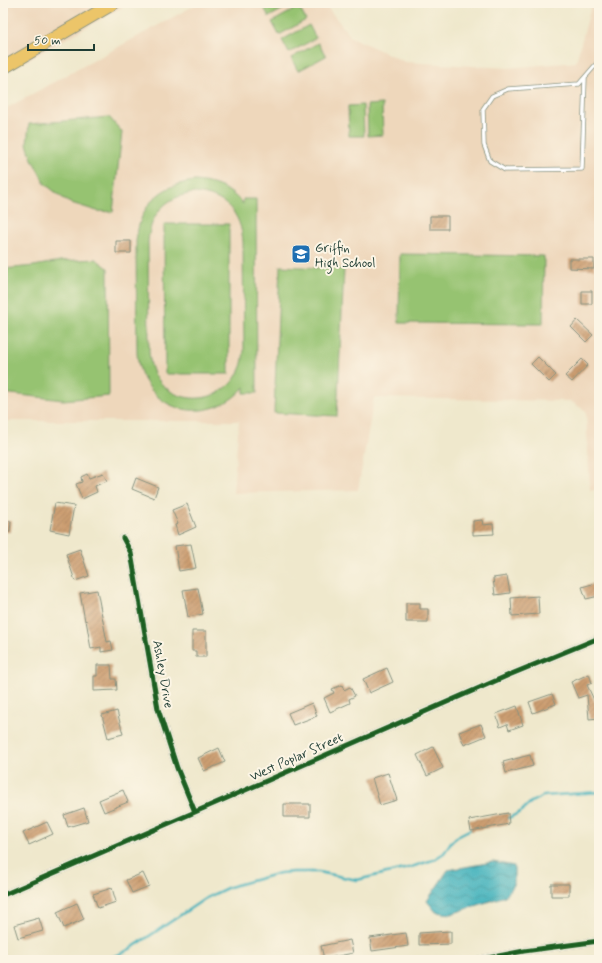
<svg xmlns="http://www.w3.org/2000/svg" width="602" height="963" viewBox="0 0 602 963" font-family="Mynerve,sans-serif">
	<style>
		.built { fill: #eed7bb }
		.green { fill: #96c371; stroke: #5a8052; fill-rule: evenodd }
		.water { fill: url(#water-waves); stroke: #327878 }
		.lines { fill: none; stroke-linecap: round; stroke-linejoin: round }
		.stream { stroke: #44b3bd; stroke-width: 2.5 }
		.building { fill: url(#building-hatch) }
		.service-casing { stroke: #879280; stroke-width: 5 }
		.minor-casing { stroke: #879280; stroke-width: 8 }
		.primary-casing { stroke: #879280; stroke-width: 14 }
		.service { stroke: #fff; stroke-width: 3.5 }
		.minor { stroke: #fff; stroke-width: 7 }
		.primary { stroke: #ecc569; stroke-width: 12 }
		.cycleway-casing { stroke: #fcf5e5; stroke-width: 8 }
		.cycleway { stroke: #1b5e20; stroke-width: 5 }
		.labels { text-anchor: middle; stroke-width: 4; stroke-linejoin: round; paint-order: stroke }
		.poi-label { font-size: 13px; fill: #1f3d34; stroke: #fcf5e5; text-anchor: start }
		.street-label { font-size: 13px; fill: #1f3d34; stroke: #fcf5e5 }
	</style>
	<defs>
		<pattern id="water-waves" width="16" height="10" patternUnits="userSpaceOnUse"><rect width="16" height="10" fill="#44b3bd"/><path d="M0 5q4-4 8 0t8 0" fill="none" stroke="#38939a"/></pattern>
		<pattern id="building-hatch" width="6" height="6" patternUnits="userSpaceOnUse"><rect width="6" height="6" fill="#cc9e71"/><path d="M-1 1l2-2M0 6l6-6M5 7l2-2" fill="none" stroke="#a5825e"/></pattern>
	</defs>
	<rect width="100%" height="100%" fill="#fcf5e5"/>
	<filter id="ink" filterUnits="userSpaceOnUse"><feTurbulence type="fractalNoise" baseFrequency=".025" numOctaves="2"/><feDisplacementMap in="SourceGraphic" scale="8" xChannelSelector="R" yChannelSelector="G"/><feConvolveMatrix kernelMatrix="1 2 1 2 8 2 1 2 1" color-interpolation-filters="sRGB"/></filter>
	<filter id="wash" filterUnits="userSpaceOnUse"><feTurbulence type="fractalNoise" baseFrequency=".012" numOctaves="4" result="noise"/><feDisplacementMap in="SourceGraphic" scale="16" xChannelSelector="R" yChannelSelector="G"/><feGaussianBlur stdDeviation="0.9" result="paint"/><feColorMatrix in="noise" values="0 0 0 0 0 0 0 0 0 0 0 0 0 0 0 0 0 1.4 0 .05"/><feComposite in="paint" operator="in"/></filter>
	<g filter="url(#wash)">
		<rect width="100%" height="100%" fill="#efe8cc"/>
		<!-- built -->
		<path class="built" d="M3 3H127L128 4 3 74Z
			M199 3H324L351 37 405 62 508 68 576 62 592 3H599V490H590L586 411 570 401 374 398 358 490 233 493 239 421H3V110Z"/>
		<!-- green -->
		<path class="green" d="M264 3H294L269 17 262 4Z
			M299 7 306 20 279 35 272 22Z
			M309 25 316 38 289 53 282 40Z
			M318 43 326 56 298 71 291 58Z
			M382 104 383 135 368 136 367 105Z
			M363 105 364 136H349L348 106Z
			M109 117 122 132 113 212 97 211 68 202 45 184 32 159 27 144 29 124Z
			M195 181C216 183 229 188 243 204V199H256L257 393H244V387C219 418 169 419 147 384 140 374 138 364 137 353L136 241C140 205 159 185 195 181ZM195 193C225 196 241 212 243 242L244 351C243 357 243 363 240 369 226 403 178 409 157 378 151 370 150 361 149 352L148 241C151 213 166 196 195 193Z
			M164 224H229V374H165Z
			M400 254 544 256 543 324 399 323Z
			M96 259 108 268 109 396 63 400 3 393V269L34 266 60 261Z
			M280 266 344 269 337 416 274 413Z"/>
		<!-- water -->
		<path class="water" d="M493 862 514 866V884L505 896 451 914 436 912 427 901 448 870Z"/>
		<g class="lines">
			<!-- stream -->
			<path class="stream" d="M507 819 522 811 531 802 543 796 599 792
				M103 960 118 955 130 949 206 898 229 887 280 873 293 872H319L357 880 408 868 433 860 444 853 451 842 461 834 473 828"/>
		</g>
		<g id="blocks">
			<!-- building -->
			<path class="building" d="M430 216H448V229H430Z
				M116 241H131V253H116Z
				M569 259H594V269L569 268Z
				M582 291H592V304H582Z
				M577 320 593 335 586 342 571 327Z
				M538 357 556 375 549 382 531 364Z
				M582 359 588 365 572 382 565 376Z
				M103 473 107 481 95 486 97 492 82 499 76 484 82 482 81 477 87 474 89 478Z
				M136 478 158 487 154 498 132 489Z
				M55 503 74 506 69 534 50 530Z
				M187 504 196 527 178 535 175 525 178 524 172 510Z
				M482 520 483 525 493 524 494 534 473 535V521Z
				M3 521H11L10 532H3Z
				M191 544 196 568 179 571 175 546Z
				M80 549 89 576 75 581 66 554Z
				M507 576 510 593 495 595 493 578Z
				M599 582V596L586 599 582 587Z
				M198 588 203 614 188 617 183 590Z
				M97 590 107 642 111 641 113 650 101 652V647L91 649 86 620 85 621 80 593Z
				M538 596 539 614 512 616 511 598Z
				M406 603H420V609H428V622H406Z
				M192 631H206V657H196V651H192Z
				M97 665H111L112 679H116L117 690 94 691V676H97Z
				M387 668 393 682 369 693 363 679Z
				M589 674 592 683 587 685 595 702H599V718L589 719 587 695 578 698 571 682Z
				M342 685 344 690 350 687 355 696 349 699 350 703 330 712 324 698 334 693 332 689Z
				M552 694 556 704 533 713 529 702Z
				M312 703 317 716 293 725 288 713Z
				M517 706 523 725 509 730 507 724 500 727 496 714Z
				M117 711 123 734 108 738 102 715Z
				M481 724 486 736 464 745 459 732Z
				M433 747 443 768 427 776 417 755Z
				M219 748 225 762 204 771 198 758Z
				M530 755 533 766 506 773 503 762Z
				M388 773 397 800 380 805 372 778Z
				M123 790 128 802 104 812 99 800Z
				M284 804H310V817H284Z
				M84 808 88 821 68 827 64 815Z
				M508 813 509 824 471 831 469 820Z
				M47 822 53 834 29 845 23 833Z
				M143 873 149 886 132 893 126 880Z
				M551 884H569V896H551Z
				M112 888 116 902 98 908 93 894Z
				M77 903 84 919 64 928 57 912Z
				M39 918 43 931 18 938 14 925Z
				M451 931V944L419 945V933Z
				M406 933 408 946 372 951 370 938Z
				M350 940 353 953 324 959 321 946Z"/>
		</g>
	</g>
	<g filter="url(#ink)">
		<use href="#blocks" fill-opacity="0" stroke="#879280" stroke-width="1"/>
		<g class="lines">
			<!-- service casing -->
			<g class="service-casing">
				<path id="service" d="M585 78 582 169 505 170 490 161 484 145 483 109 492 96 508 89 579 84 599 61"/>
			</g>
			<!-- minor casing -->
			<g class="minor-casing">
				<path id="minor" d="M123 538 131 553 158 709 177 768 195 812
					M3 895 195 812 509 675 599 638
					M477 960 524 951 599 941"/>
			</g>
			<!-- primary casing -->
			<g class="primary-casing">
				<path id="primary" d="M3 68 114 3"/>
			</g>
			<!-- service -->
			<use href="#service" class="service"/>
			<!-- minor -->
			<use href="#minor" class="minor"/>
			<!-- primary -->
			<use href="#primary" class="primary"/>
			<!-- cycleway casing -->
			<g class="cycleway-casing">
				<path id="cycleway" d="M123 538 131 553 158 709 177 768 195 812
					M3 895 195 812 509 675 599 638
					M477 960 524 951 599 941"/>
			</g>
			<!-- cycleway -->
			<use href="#cycleway" class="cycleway"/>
		</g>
	</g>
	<!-- icons -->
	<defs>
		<g id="school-square" transform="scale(1)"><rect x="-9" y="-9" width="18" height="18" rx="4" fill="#1f6fb2" stroke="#fcf5e5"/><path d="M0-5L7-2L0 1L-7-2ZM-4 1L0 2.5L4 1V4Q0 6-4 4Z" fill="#fff"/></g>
	</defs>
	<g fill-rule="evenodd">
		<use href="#school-square" x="301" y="254"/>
	</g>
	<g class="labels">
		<!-- poi labels -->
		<g class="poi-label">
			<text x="315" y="252">Griffin<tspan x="315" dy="15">High School</tspan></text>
		</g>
		<!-- street labels -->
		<g class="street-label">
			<text transform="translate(164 674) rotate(80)" y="5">Ashley Drive</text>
			<text transform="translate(296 756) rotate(-24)" y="5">West Poplar Street</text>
		</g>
	</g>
	<!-- margin -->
	<rect width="602" height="963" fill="none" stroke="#fcf5e5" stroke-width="16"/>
	<!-- scale -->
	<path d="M28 44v6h66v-6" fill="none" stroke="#1f3d34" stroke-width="2"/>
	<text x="34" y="44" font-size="12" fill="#1f3d34" stroke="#fcf5e5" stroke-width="3" paint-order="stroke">50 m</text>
</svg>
